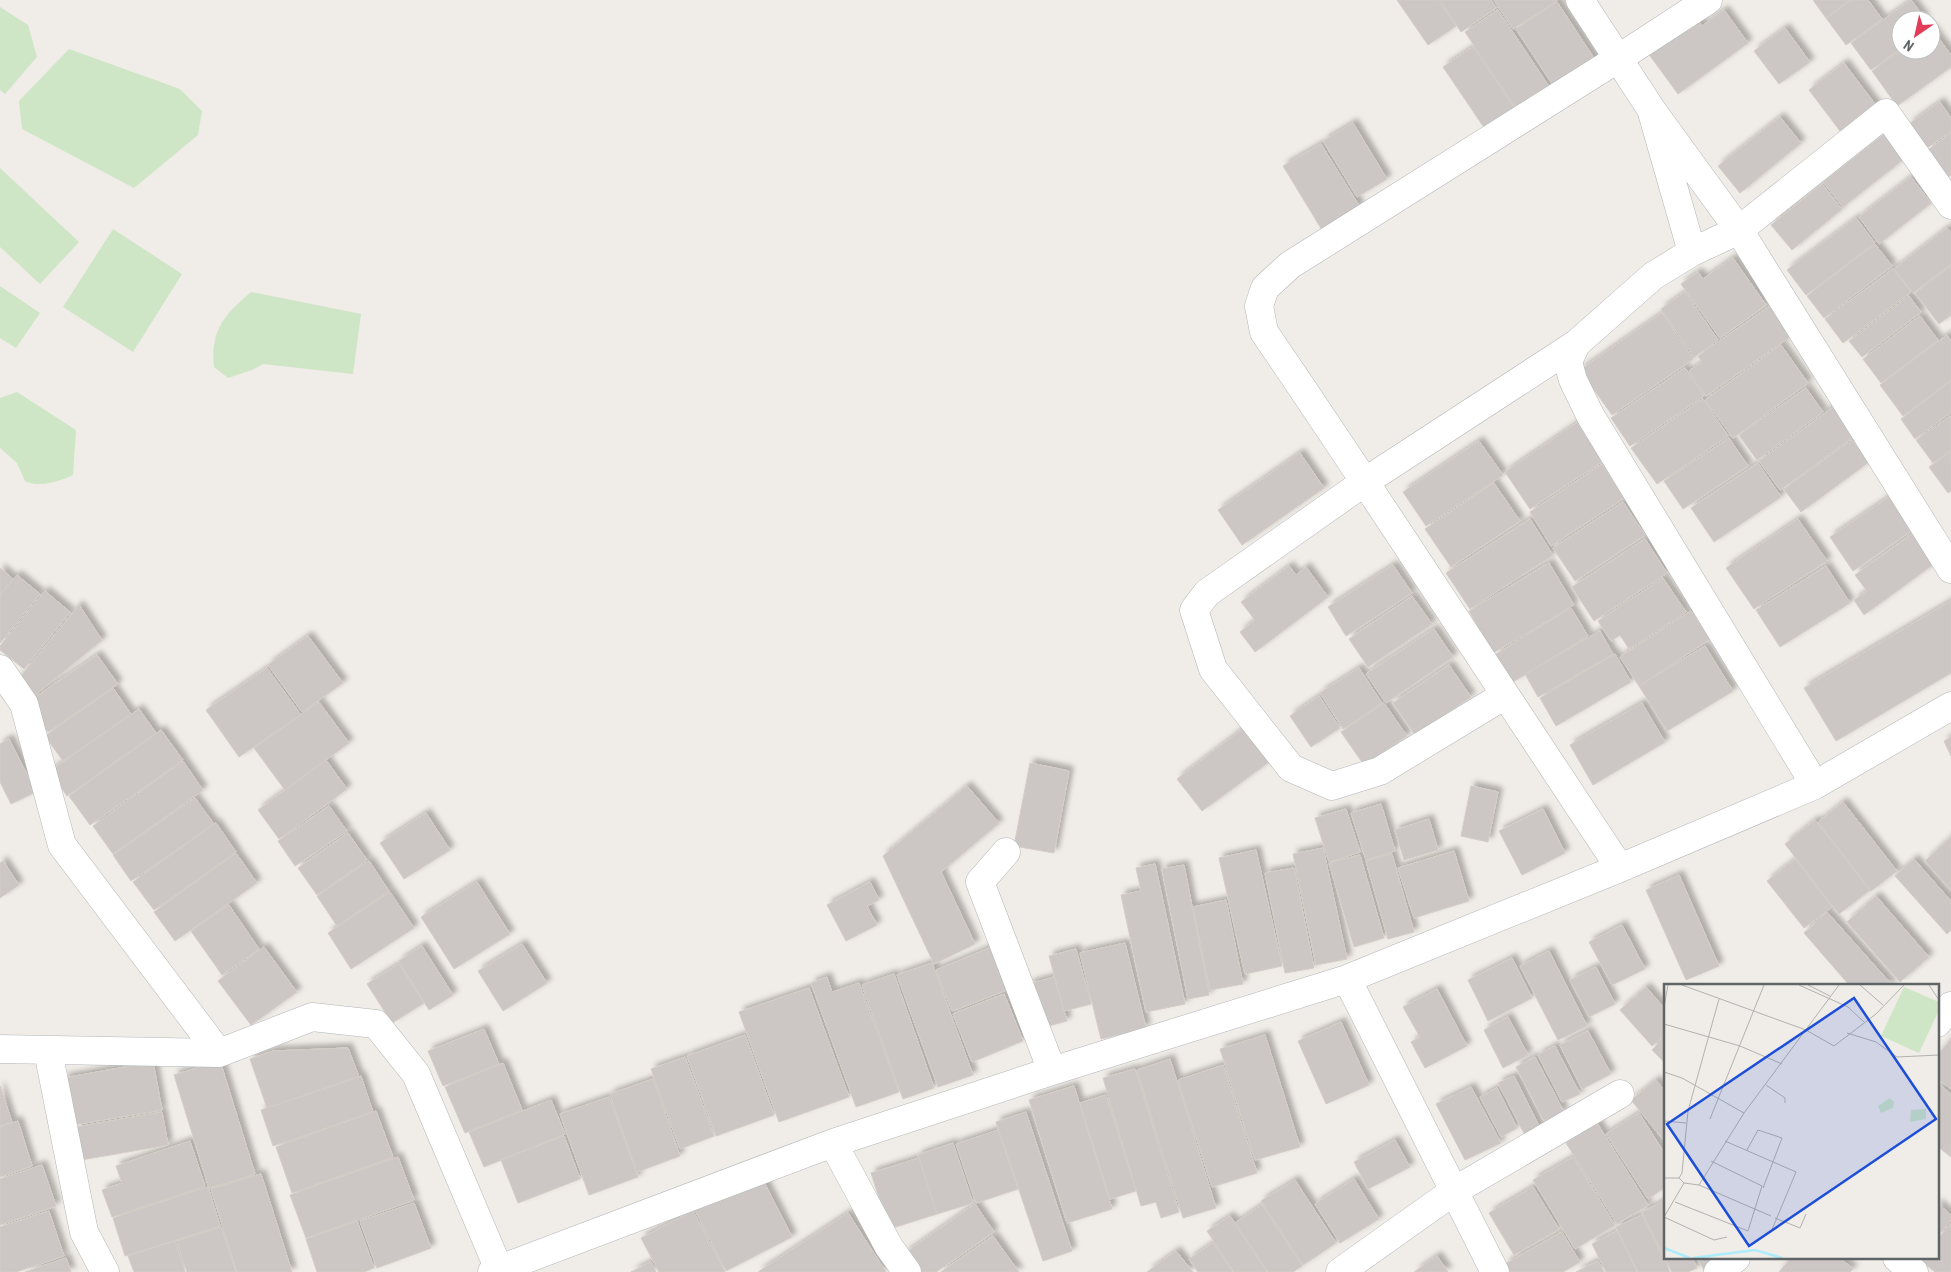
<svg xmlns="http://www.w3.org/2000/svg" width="1951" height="1272" viewBox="0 0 1951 1272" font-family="'Roboto Condensed',sans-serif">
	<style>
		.green { fill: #cee6c6 }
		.building { fill: #ccc7c4; stroke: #d4ccc6; filter: url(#shadow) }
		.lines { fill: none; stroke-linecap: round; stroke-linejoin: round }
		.minor-casing { stroke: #b2b6b9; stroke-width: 29 }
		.minor { stroke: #fff; stroke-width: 28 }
		.inset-river { fill: none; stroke: #adecfb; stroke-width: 2.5 }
		.inset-road { fill: none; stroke: #b2b2b0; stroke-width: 1 }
		.view { fill: #1d4ed8; fill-opacity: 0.15; stroke: #1d4ed8; stroke-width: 2.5 }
		.inset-edge { fill: none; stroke: #5f6467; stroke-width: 2.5 }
	</style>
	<defs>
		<filter id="shadow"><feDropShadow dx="4.5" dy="-4.5" stdDeviation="2.5" flood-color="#0004"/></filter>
	</defs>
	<rect width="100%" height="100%" fill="#f0ece7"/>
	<!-- green -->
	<path class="green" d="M0 7 28 25 37 57 5 94 0 90Z
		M69 49 180 89 202 111 198 135 134 188 22 129 19 101Z
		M0 168 79 242 40 284 0 247Z
		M113 229 182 274 133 352 63 307Z
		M0 286 40 313 16 348 0 338Z
		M251 292 361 314 353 374 263 364 252 370 228 378 214 367C210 330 225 314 251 292Z
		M17 392 76 430 73 475C58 482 40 488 25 481L17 463 0 448V398Z"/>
	<!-- building -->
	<path class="building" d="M1397 0H1438L1456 26 1428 45Z
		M1440 0H1491L1496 8 1461 32Z
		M1494 0H1558L1513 29Z
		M1813 0H1850L1826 18Z
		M1851 0H1868L1882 19 1846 45 1826 18Z
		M1911 0 1926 20H1901V48L1871 70 1851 43Z
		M1557 2 1598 64 1557 91 1516 29Z
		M1498 10 1552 91 1519 113 1465 32Z
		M1724 10 1748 43 1678 94 1645 49 1694 14 1702 26Z
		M1785 28 1810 62 1779 84 1754 51Z
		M1931 28 1951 55V67L1897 106 1872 71 1901 50H1931Z
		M1473 47 1517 112 1487 132 1443 67Z
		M1844 63 1878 108 1843 135 1809 90Z
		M1940 102 1951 118V131L1927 148 1909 124Z
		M1780 117 1801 143 1740 193 1718 166Z
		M1353 123 1387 179 1357 197 1323 141Z
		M1951 133V175L1948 177 1928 150Z
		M1884 134 1904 159 1843 207 1823 182Z
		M1321 144 1360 207 1322 230 1283 166Z
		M1911 177 1931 203 1879 244 1859 217Z
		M1822 184 1842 209 1792 250 1771 225Z
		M1856 218 1875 243 1806 295 1787 270Z
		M1947 228 1951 233V264L1913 293 1894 269Z
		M1875 244 1892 266 1824 318 1807 296Z
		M1733 258 1766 305 1720 338 1681 284 1698 272 1703 279Z
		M1951 266V315L1939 324 1915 293Z
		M1893 269 1911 292 1843 343 1825 319Z
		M1685 292 1718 340 1694 357 1661 309Z
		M1909 296 1921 312 1862 357 1849 341Z
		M1770 306 1791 336 1706 396 1689 371 1702 362 1698 356Z
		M1662 313 1693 359 1612 415 1580 370Z
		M1920 316 1938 340 1881 383 1863 359Z
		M1947 335 1951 341V380L1903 416 1880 385Z
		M1781 345 1808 383 1733 438 1705 400Z
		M1685 368 1704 396 1630 446 1611 418Z
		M1951 381V412L1915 439 1901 419Z
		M1806 388 1823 412 1757 460 1739 435Z
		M1703 399 1728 436 1657 484 1631 448Z
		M1835 406 1856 435 1780 490 1759 461Z
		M1950 416 1951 450 1933 463 1916 440Z
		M1577 423 1603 461 1530 509 1505 472Z
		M1729 438 1748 466 1683 509 1664 481Z
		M1852 440 1869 462 1801 512 1784 489Z
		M1479 441 1503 475 1426 526 1403 492Z
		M1951 452V491L1948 493 1929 467Z
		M1300 453 1324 488 1242 545 1218 510Z
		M1758 463 1781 497 1714 542 1691 508Z
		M1602 464 1624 498 1551 546 1530 512Z
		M1494 483 1520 521 1451 567 1425 529Z
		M1895 493 1918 526 1853 571 1830 537Z
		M1623 502 1645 535 1575 581 1553 548Z
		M1530 519 1553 555 1470 609 1446 573Z
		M1798 519 1827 561 1754 609 1726 568Z
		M1916 531 1938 561 1864 615 1854 600 1867 591 1855 575Z
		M1645 539 1667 573 1594 621 1572 587Z
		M1549 563 1574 605 1493 653 1469 611Z
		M1393 565 1412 593 1346 636 1328 607Z
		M1289 566 1296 575 1306 567 1328 597 1255 652 1240 632 1255 620 1241 602Z
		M1826 566 1850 603 1780 647 1756 610Z
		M0 568 13 579 0 595Z
		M17 575 40 594 0 643V595Z
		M1663 578 1686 612 1629 649 1620 635 1611 641 1598 621Z
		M45 591 70 612 24 669 0 650V646Z
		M1412 596 1432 624 1368 667 1349 639Z
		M1951 601V673L1836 741 1804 688Z
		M79 605 102 640 30 699 16 682Z
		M1571 608 1588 636 1513 682 1496 654Z
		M1691 611 1710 639 1639 686 1620 657Z
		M1434 629 1453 657 1386 703 1366 674Z
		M1600 631 1613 654 1538 697 1525 674Z
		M308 636 343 683 302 712 268 665Z
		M1705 646 1733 691 1667 731 1639 686Z
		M1615 654 1631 682 1556 726 1540 698Z
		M97 655 118 684 48 732 27 703Z
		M1449 665 1471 697 1415 735 1393 703Z
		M267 668 301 715 239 757 206 710Z
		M1359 668 1382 703 1343 729 1320 693Z
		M113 688 131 714 63 761 45 736Z
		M1319 696 1340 728 1311 747 1290 716Z
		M319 702 349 743 285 790 254 748Z
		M1384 703 1407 736 1364 765 1341 732Z
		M1642 703 1665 742 1593 785 1570 745Z
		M139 709 156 733 67 796 50 771Z
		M1244 728 1269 762 1202 811 1177 779Z
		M161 730 183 760 90 825 69 796Z
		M1951 737V756L1944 741Z
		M9 739 36 792 11 804 0 782V744Z
		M326 760 347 789 279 839 258 810Z
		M183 761 203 790 113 854 93 826Z
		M1030 763 1069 771 1054 853 1014 846Z
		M967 786 999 823 941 872 975 944 934 964 883 856Z
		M1471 786 1498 792 1488 842 1461 836Z
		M195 798 214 824 131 881 113 855Z
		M1843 802 1897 871 1871 891 1818 822Z
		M1381 804 1395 851 1366 860 1351 813Z
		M329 806 347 831 295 866 278 841Z
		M1346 809 1360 852 1329 862 1315 818Z
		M1543 809 1565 853 1522 875 1499 831Z
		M426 813 450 850 404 879 380 843Z
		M1429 819 1438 850 1404 860 1395 830Z
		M1815 820 1870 890 1839 914 1785 844Z
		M216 823 236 852 154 910 133 882Z
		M348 833 367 860 317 895 298 868Z
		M1951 837V890L1925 861Z
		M1323 848 1347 959 1316 965 1293 854Z
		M1256 850 1282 966 1245 974 1219 858Z
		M1454 851 1469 901 1414 918 1398 868Z
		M236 853 257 883 175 941 154 912Z
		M1392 854 1414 932 1388 939 1366 861Z
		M1360 855 1384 938 1354 947 1329 863Z
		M1795 859 1832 907 1804 928 1767 881Z
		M1914 859 1951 901V930L1947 934 1895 876Z
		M3 861 19 885 0 898V863Z
		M369 861 389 891 337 926 317 896Z
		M1155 864 1185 1004 1146 1012 1121 895 1141 891 1136 868Z
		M1184 865 1209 995 1188 999 1162 869Z
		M1294 868 1314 968 1285 973 1265 873Z
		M1679 875 1719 966 1686 980 1646 890Z
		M477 882 510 934 454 969 421 917Z
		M870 882 879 900 867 906 877 925 846 941 827 905Z
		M390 892 414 928 351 969 328 933Z
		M1876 896 1929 957 1900 982 1847 922Z
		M1226 900 1243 984 1210 990 1193 907Z
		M229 905 259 949 222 975 191 931Z
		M1827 912 1893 986H1850L1804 933Z
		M1622 925 1645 969 1612 985 1589 942Z
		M1125 943 1146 1028 1101 1039 1080 953Z
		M522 944 547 983 503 1011 478 971Z
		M422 946 453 995 429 1010 399 961Z
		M264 947 297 992 251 1025 218 981Z
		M992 947 1009 989 952 1011 936 970Z
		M1076 949 1091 1004 1064 1011 1049 956Z
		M1549 951 1587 1026 1558 1040 1520 966Z
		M1512 958 1532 998 1488 1021 1468 980Z
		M932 963 973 1075 938 1087 897 975Z
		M399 964 424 1003 392 1023 367 984Z
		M1596 967 1615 1004 1589 1017 1570 980Z
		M894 974 934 1088 903 1099 862 985Z
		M827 977 832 992 859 983 899 1092 856 1107 811 983Z
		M1054 977 1067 1021 1041 1028 1029 984Z
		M1646 987 1665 1009V1035L1652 1046 1620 1010Z
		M809 988 849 1097 779 1122 739 1012Z
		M1437 989 1467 1046 1425 1068 1411 1042 1420 1037 1403 1007Z
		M1004 994 1023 1041 972 1062 953 1014Z
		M1508 1017 1528 1055 1503 1068 1484 1030Z
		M1341 1022 1369 1085 1326 1104 1298 1041Z
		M484 1029 499 1064 443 1086 428 1051Z
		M1588 1031 1611 1074 1582 1089 1560 1045Z
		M745 1035 774 1115 716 1136 687 1056Z
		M1265 1035 1300 1147 1255 1160 1220 1049Z
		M1665 1037V1063L1652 1050Z
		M1951 1039V1089L1937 1078V1056Z
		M1555 1046 1580 1094 1562 1102 1538 1055Z
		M348 1048 359 1077 267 1108 250 1059 273 1051Z
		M685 1057 714 1136 680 1149 651 1069Z
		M1535 1057 1564 1112 1544 1121 1516 1067Z
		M1170 1059 1216 1208 1183 1218 1137 1070Z
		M220 1061 255 1174 209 1188 174 1075Z
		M153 1062 162 1110 73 1125 64 1078Z
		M503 1063 522 1110 465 1133 445 1087Z
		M1223 1065 1257 1173 1212 1187 1178 1080Z
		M1135 1069 1179 1212 1161 1218 1156 1202 1141 1206 1103 1078Z
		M361 1076 373 1112 273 1146 261 1110Z
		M1514 1076 1541 1130 1526 1137 1498 1083Z
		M653 1079 680 1156 637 1172 610 1094Z
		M1656 1080 1665 1091V1136L1662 1138 1631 1100Z
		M1937 1083 1951 1094V1157L1937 1146Z
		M0 1086 12 1122 0 1126Z
		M1074 1086 1112 1209 1067 1223 1029 1100Z
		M1471 1087 1501 1143 1465 1160 1436 1104Z
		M1497 1088 1517 1128 1501 1137 1480 1097Z
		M1106 1095 1136 1191 1110 1199 1080 1103Z
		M609 1097 638 1177 589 1195 560 1114Z
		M551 1100 565 1134 484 1167 469 1132Z
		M376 1111 393 1157 292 1193 276 1147Z
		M162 1112 168 1145 81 1160 76 1127Z
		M1026 1112 1072 1251 1043 1261 996 1122Z
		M1639 1113 1665 1154V1187L1648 1199 1606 1134Z
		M18 1121 32 1166 0 1177V1127Z
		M1597 1123 1648 1205 1617 1224 1566 1143Z
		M998 1130 1018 1189 976 1203 956 1144Z
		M564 1136 580 1179 518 1203 501 1160Z
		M1395 1140 1410 1167 1368 1189 1354 1162Z
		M190 1141 205 1186 112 1217 102 1190 122 1183 116 1166Z
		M953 1143 973 1203 937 1214 918 1155Z
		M398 1157 414 1200 306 1238 290 1195Z
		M1573 1157 1615 1225 1575 1249 1533 1180Z
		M919 1158 937 1214 889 1229 871 1173Z
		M42 1165 56 1206 0 1225V1179Z
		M261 1174 292 1272H237L211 1189Z
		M761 1176 792 1237 726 1271 695 1210Z
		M1354 1179 1379 1219 1340 1243 1315 1204Z
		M1295 1180 1336 1243 1303 1265 1261 1201Z
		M208 1187 220 1226 125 1256 113 1218Z
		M1533 1187 1559 1229 1514 1255 1489 1213Z
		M1664 1201 1665 1203V1258L1642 1212Z
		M414 1203 431 1248 377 1268 360 1221Z
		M1937 1203 1951 1215V1220L1937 1237Z
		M975 1204 994 1232 936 1272H918L905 1253Z
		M1262 1205 1302 1266 1293 1272H1268L1235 1223Z
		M49 1211 64 1256 16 1272H0V1227Z
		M693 1211 725 1272H659L641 1238Z
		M848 1213 886 1272H758Z
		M1642 1215 1670 1272H1638L1616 1227Z
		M1230 1216 1267 1272H1234L1207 1231Z
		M357 1221 374 1268 364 1272H317L306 1239Z
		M1951 1223V1272H1935L1920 1260 1922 1258H1937V1240Z
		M221 1227 236 1272H187L177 1241Z
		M1617 1231 1637 1272H1606L1592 1244Z
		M1562 1232 1580 1262 1563 1272H1510L1505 1264Z
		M993 1236 1019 1272H941Z
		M175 1241 185 1272H134L128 1256Z
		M1213 1243 1233 1272H1198L1189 1259Z
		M1176 1251 1193 1272H1147Z
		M1437 1256 1448 1272H1414Z
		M66 1258 71 1272H25Z
		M1665 1258H1692L1697 1268 1688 1272H1672Z
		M1697 1258H1729L1705 1272Z
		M1791 1258H1840L1853 1269 1850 1272H1779Z
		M1598 1261 1604 1272H1576Z
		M651 1262 656 1272H631Z"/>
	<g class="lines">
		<!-- minor casing -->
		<g class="minor-casing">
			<path id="minor" d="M1580 0 1651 109 1692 252
				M1651 109 1739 230 1951 569
				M0 669 24 704 62 845 219 1053
				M1505 695 1380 771 1332 786 1291 768 1213 669 1194 610 1207 593 1366 481 1576 344
				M1815 785 1590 415 1573 380 1568 362 1576 344 1653 276 1692 252 1739 230 1886 113 1951 205
				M1006 852 980 882 1052 1071
				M1620 868C1501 690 1385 509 1264 332L1259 306 1265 288 1290 265 1619 58 1708 0
				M1347 979 1495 1272
				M1937 1023 1951 1006
				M0 1049 219 1053 312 1017 376 1024 416 1074 500 1272
				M48 1051 84 1232 105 1272
				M833 1143 889 1247 907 1272
				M1897 1258 1914 1272
				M492 1272 833 1143 1052 1071 1347 979 1620 868 1815 785 1951 706
				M1340 1272 1454 1191 1620 1094
				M1718 1272 1736 1258"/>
		</g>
		<!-- minor -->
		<use href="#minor" class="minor"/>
	</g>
	<!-- overview -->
	<g transform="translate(1664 984)">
		<rect width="275" height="275" fill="#f0ece7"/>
		<path d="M240 3 275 18V26L255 69 217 52ZM226 114 230 118 229 124 217 129 214 122ZM262 125V135L246 138 247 126Z" fill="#cee6c6"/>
		<path class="inset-river" d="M0 264 26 274M29 274 91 266 118 274"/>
		<path class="inset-road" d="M18 1 142 46 170 62 212 30 240 1M135 1 184 23 200 38M144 1 166 12M196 1 219 21M265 1 275 16M0 23 4 1M0 40 76 62 118 80M183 49 212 58 233 73 275 71M0 88 18 94 80 129M102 101 121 114V119M46 135 100 1M0 137 22 139M61 157 132 188 107 248M83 166 94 146 118 154 99 204M0 194H15L20 199 35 201 80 129 175 1M15 194 18 189 24 127 55 15M20 199 0 233 50 256 63 253M35 201 107 232M11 218 84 247 98 202 47 177M111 234 136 244 142 230"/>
		<path class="view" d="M190 14 272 135 85 262 3 140Z"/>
		<rect width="275" height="275" class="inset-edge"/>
	</g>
	<!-- north arrow -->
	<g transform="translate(1916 35) rotate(214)"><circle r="24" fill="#ffffff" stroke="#bfc1c2"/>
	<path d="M0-4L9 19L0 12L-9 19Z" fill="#e13d58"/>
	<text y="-8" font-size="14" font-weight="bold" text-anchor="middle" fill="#5f6467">N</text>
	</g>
</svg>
